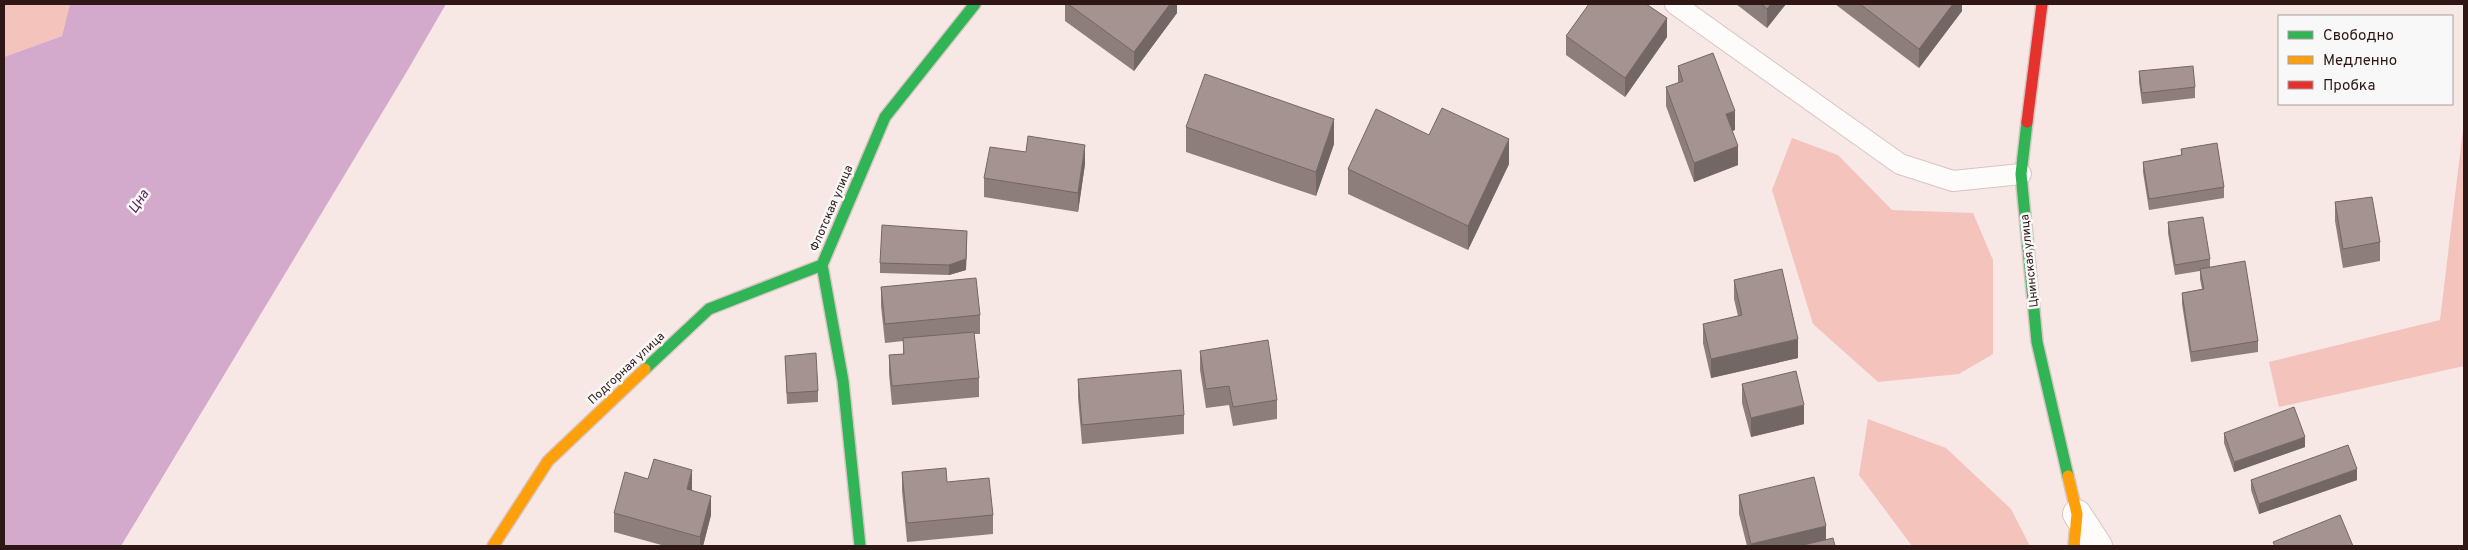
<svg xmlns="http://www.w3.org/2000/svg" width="2468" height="550" viewBox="0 0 2468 550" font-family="Overpass,sans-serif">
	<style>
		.forest { fill: #f3c3bc }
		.water { fill: #d3aacb }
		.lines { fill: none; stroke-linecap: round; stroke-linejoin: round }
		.lane-casing { stroke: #d8c5c2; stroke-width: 22 }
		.street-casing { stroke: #d8c5c2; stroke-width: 30 }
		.fast-casing { stroke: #d8c5c2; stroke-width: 14 }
		.slow-casing { stroke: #d8c5c2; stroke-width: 14 }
		.jam-casing { stroke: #d8c5c2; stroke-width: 14 }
		.lane { stroke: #fefcfb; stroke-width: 20 }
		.street { stroke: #fefcfb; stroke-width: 28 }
		.fast { stroke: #30b455; stroke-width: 11 }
		.slow { stroke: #ff9f0a; stroke-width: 11 }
		.jam { stroke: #e5322d; stroke-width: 11 }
		.wall { fill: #8d7e7c }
		.shaded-wall { fill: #736765 }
		.building { fill: #a49390; stroke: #736765 }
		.labels { text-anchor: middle; stroke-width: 5; stroke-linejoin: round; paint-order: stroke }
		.street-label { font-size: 12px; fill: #2e1714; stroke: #f8f8f8 }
		.water-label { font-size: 14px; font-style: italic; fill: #5d1f5c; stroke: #f8f8f8 }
	</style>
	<rect width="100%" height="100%" fill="#f7e8e6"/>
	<!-- forest -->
	<path class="forest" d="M4 4H70L62 36 4 57Z
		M2464 121V366L2279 407 2269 362 2440 320Z
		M1792 138 1838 155 1892 210 1973 213 1993 260V354L1959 374 1878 382 1813 324 1772 190Z
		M1868 419 1946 448 2011 509 2030 546H1912L1859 475Z"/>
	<!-- water -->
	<path class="water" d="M70 4H446L406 73 121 546H4V57L62 36Z"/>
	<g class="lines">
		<!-- lane casing -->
		<g class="lane-casing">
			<path id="lane" d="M1675 4 1900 164 1953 181 2021 174"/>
		</g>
		<!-- street casing -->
		<g class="street-casing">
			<path id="street" d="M2077 514 2098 546"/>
		</g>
		<!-- fast casing -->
		<g class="fast-casing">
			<path id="fast" d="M2027 122 2021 174 2037 342 2068 476
				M645 369 709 309 822 265
				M860 546 843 381 822 265 885 117 975 4"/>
		</g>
		<!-- slow casing -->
		<g class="slow-casing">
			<path id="slow" d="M2068 476 2077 514 2074 546
				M493 546 548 461 645 369"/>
		</g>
		<!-- jam casing -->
		<g class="jam-casing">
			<path id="jam" d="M2027 122 2042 4"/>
		</g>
		<!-- lane -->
		<use href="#lane" class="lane"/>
		<!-- street -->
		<use href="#street" class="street"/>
		<!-- fast -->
		<use href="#fast" class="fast"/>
		<!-- slow -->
		<use href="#slow" class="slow"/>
		<!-- jam -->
		<use href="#jam" class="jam"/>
	</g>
	<!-- wall -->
	<path class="wall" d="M1065 4H1177V13L1134 71 1065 21Z
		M1736 4H1786L1767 28Z
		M1835 4H1962V11L1919 68Z
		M1566 36 1667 37 1625 97 1566 55Z
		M1678 66 1735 130 1732 131 1738 165 1694 182 1666 106V87L1678 83Z
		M2139 71 2195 87V98L2142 104 2139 82Z
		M1186 127 1334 144 1316 196 1186 152Z
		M1429 135 1509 164 1468 250 1348 194V169Z
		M2181 149 2224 187V198L2149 210 2143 172V162L2181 155Z
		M1026 152 1085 164 1078 212 984 197V178Z
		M2335 202 2380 242V261L2343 268 2335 221Z
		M2168 222 2210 259V267L2258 341V352L2191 362 2182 304V293L2202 289 2200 279V271L2175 275 2168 233Z
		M967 241 966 270 949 275 880 273V263Z
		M1734 280 1798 358 1711 378 1703 343V324L1738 316 1734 299Z
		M881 287 980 315V334H974L979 378V397L892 405 889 374V355L903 354V341L885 343 881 306Z
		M1200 351 1277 400V419L1233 426 1229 405 1206 408 1200 370Z
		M785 356 818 391V402L787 404Z
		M1078 379 1184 415V434L1082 444 1078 398Z
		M1742 384 1804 424 1751 437 1742 403Z
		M2224 433 2305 447 2234 472 2224 443Z
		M902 472 947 482 993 515V534L907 542 902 491Z
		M648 479 692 489V491L711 515 703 546H665L614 532V513Z
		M2251 480H2357L2259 514 2251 490Z
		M1739 495 1826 540 1835 546H1747L1739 514Z"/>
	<!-- shaded-wall -->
	<path class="shaded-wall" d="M1170 4H1177V13L1134 71V52Z
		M1771 4H1786L1767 28V9Z
		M1953 4H1962V11L1919 68V49Z
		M1667 18V37L1625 97V78Z
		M1735 111V130L1726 133V114Z
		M1334 119V144L1316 196V172Z
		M1509 139V164L1468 250V226Z
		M1085 145V164L1078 212V193Z
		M1738 146V165L1694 182V163Z
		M967 231 966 270 949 275V265Z
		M1798 339V358L1711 378V359Z
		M1804 405V424L1751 437V418Z
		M2305 437V447L2234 472V462Z
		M2357 469V480L2259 514V504Z
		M692 470V489L687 508V489Z
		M711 496V515L703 546H700V537Z
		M1826 526V545L1819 546H1751V544Z"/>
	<!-- building -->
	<path class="building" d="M1068 4H1170L1134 52Z
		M1589 4H1646L1667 18 1625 78 1566 36Z
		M1761 4H1771L1767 9Z
		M1860 4H1953L1919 49Z
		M1713 53 1735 111 1726 114 1738 146 1694 163 1666 87 1683 81 1678 66Z
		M2193 66 2195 87 2142 93 2139 71Z
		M1205 74 1334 119 1316 172 1186 127Z
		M1442 108 1509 139 1468 226 1348 169 1376 109 1429 135Z
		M1028 136 1085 145 1078 193 984 178 990 147 1026 152Z
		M2217 143 2224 187 2149 199 2143 162 2182 155 2181 149Z
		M2372 197 2380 242 2343 249 2335 202Z
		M2203 217 2210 259 2175 265 2168 222Z
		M882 225 967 231 966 259 949 265 880 263Z
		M2245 261 2258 341 2191 352 2182 293 2204 289 2200 269Z
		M1782 269 1798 339 1711 359 1703 324 1742 315 1734 280Z
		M976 278 980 315 885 324 881 287Z
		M974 332 979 378 892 386 889 355 904 354 903 338Z
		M1268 340 1277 400 1233 407 1229 386 1206 389 1200 351Z
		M816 353 818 391 787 393 785 356Z
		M1181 370 1184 415 1082 425 1078 379Z
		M1796 371 1804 405 1751 418 1742 384Z
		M2294 407 2305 437 2234 462 2224 433Z
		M2348 445 2357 469 2259 504 2251 480Z
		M654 459 692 470 687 489 711 496 700 537 614 513 625 472 648 479Z
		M946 468 947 482 989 478 993 515 907 523 902 472Z
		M1814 477 1826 526 1751 544 1739 495Z
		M2340 515 2353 546H2275L2273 542Z
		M1833 538 1835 546H1799Z"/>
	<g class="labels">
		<!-- street labels -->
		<g class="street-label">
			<text transform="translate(831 208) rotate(-67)" y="4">Флотская улица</text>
			<text transform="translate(2029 261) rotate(-96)" y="4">Цнинская улица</text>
			<text transform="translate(626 368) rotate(-43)" y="4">Подгорная улица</text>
		</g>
		<!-- water labels -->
		<g class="water-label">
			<text transform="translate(138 201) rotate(-56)" y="5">Цна</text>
		</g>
	</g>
	<!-- border -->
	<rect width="2468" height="550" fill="none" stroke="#2e1714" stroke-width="10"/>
	<!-- legend -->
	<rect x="2278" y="15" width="175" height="90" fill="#f8f8f8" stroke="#a79e9d"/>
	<rect x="2288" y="31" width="25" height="8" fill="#30b455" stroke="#a79e9d"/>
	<text x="2323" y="40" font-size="15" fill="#2e1714">Свободно</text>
	<rect x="2288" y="56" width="25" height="8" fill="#ff9f0a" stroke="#a79e9d"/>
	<text x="2323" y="65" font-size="15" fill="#2e1714">Медленно</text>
	<rect x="2288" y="81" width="25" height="8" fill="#e5322d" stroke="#a79e9d"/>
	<text x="2323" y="90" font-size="15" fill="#2e1714">Пробка</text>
</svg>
